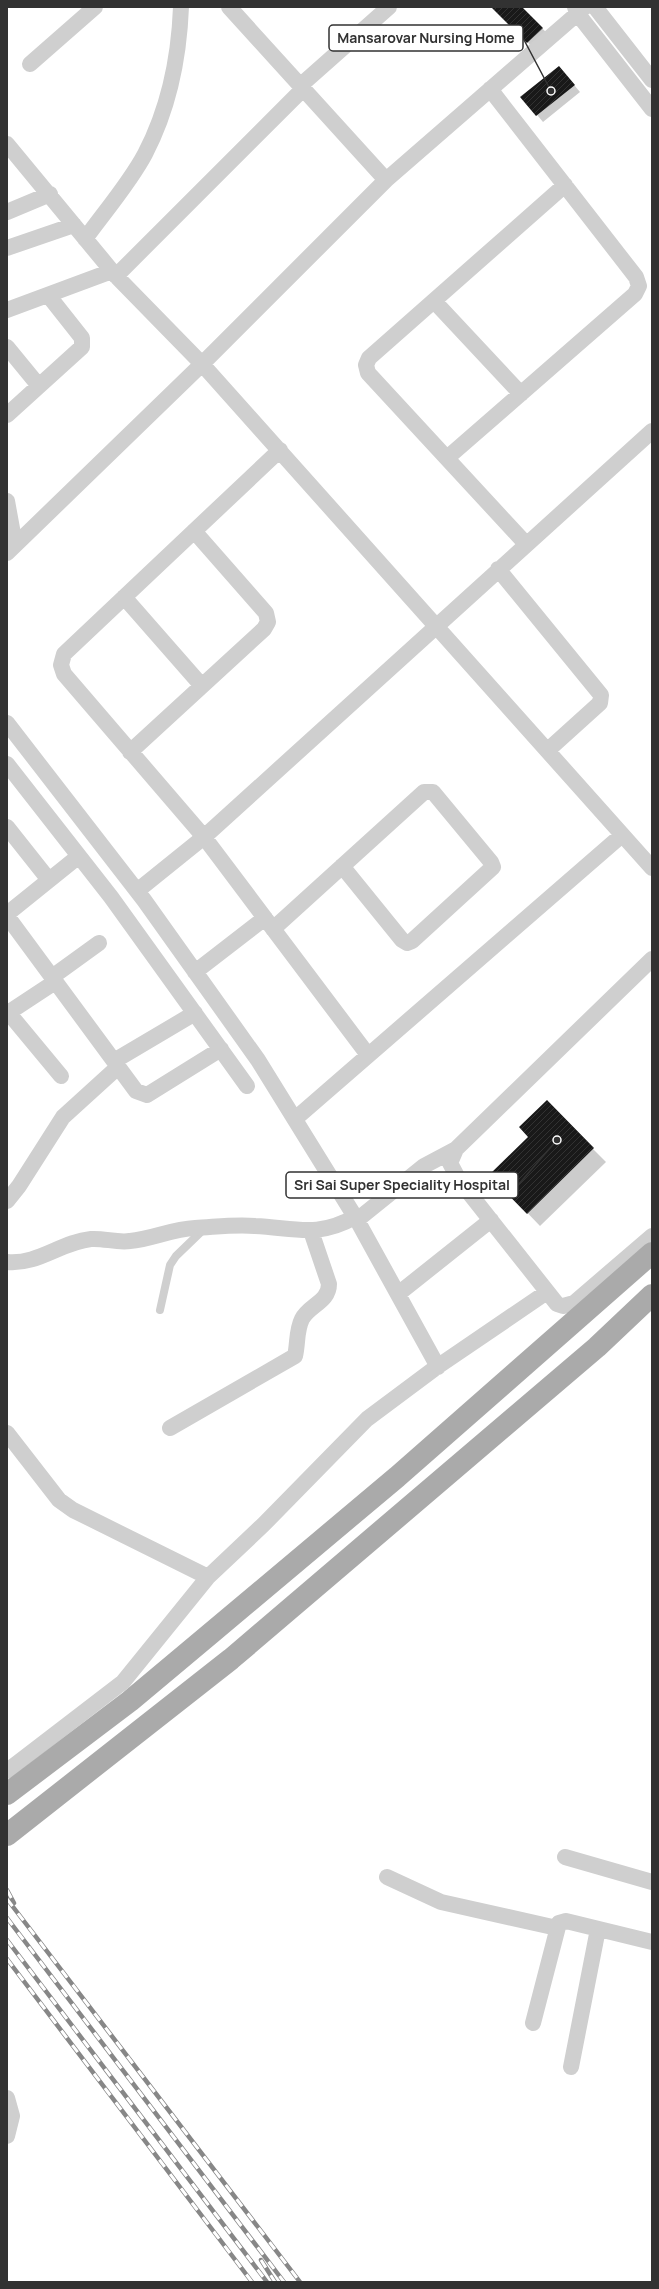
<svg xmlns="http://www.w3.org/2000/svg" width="659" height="2289" viewBox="0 0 659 2289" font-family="Manrope,sans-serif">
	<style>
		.shadow { fill: #0003 }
		.building { fill: url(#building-hatch) }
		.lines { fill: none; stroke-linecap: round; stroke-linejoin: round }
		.service { stroke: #cfcfcf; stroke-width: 8 }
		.minor { stroke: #cfcfcf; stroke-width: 16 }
		.primary { stroke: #aaa; stroke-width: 22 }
		.rail-casing { stroke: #878787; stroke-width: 4.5 }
		.rail { stroke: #fff; stroke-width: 3; stroke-dasharray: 9; stroke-linecap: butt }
		.leader { fill: none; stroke: #323232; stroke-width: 1.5 }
		.callout-dot { fill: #323232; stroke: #fff; stroke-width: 1.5 }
		.callout { fill: #fff; stroke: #323232; stroke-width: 1.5 }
		.callout-label { font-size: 14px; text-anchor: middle; font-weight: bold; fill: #323232 }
	</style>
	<defs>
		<pattern id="building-hatch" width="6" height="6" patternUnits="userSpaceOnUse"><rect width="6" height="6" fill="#191919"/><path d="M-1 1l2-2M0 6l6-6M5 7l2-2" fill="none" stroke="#323232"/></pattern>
	</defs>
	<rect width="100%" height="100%" fill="#fff"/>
	<!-- shadow -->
	<path class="shadow" d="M493 7H520L549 35 534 49Z
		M559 67 580 92 543 122 522 97Z
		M546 1102 606 1162 540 1226 491 1175 530 1137Z"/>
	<!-- building -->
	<path class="building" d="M491 7H522L543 28 527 43Z
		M559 66 575 85 536 116 520 97Z
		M547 1100 594 1148 527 1214 489 1175 528 1137 519 1127Z"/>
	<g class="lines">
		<!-- service -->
		<path class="service" d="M160 1310 170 1265 176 1256 205 1228"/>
		<!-- minor -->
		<path class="minor" d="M229 7 386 180
			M575 7 577 13 652 109
			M595 7 652 80
			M30 64 95 7
			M301 85 389 7
			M7 144 116 276 202 364 652 868
			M7 212 50 194
			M85 239C105 211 129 184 145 154 169 108 179 59 181 7
			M7 248 74 225
			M116 276 304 88
			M434 301 521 394
			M7 310 112 271
			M7 347 39 386
			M7 415 82 347V338L48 295
			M280 450 64 654 61 665 64 674 204 837 368 1055
			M447 458 635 294 639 286 636 277 490 89
			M7 501 15 545
			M526 544 368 373 366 365 369 358 565 185
			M7 553 202 364 386 180 585 7
			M498 569 601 695 600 703 548 750
			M124 597 202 686
			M7 723 144 900 258 1060 357 1220 438 1367
			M130 752 264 629 268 622 266 613 194 531
			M7 764 111 897 247 1086
			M7 827 49 880
			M137 891 204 837 652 431
			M7 914 79 856
			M7 916 136 1091 147 1095 221 1049
			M273 929 424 792H433L491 862 493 867 412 941 407 943 402 940 342 866
			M652 959 456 1149 450 1163 459 1180 557 1304 563 1306 574 1303 652 1236
			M195 972 265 918
			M52 977 99 943
			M7 1011 61 1076
			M8 1013 55 982
			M114 1061 195 1013
			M295 1119 622 835
			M7 1201 19 1186 63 1117 118 1067
			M357 1220 424 1166 456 1149
			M7 1262C38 1265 61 1242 91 1239 104 1238 117 1243 130 1241 152 1239 172 1229 195 1228 215 1227 236 1224 255 1226 296 1228 317 1238 355 1217
			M398 1294 491 1220
			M170 1428 295 1356C298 1344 296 1331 302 1319 309 1305 329 1302 329 1284L311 1231
			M7 1433 59 1500 73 1510 208 1577
			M7 1771 123 1682 208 1577 263 1525 367 1419 434 1369 547 1292
			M565 1857 652 1882
			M387 1877 441 1902 557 1928
			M533 2023 559 1923 566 1921 652 1942
			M571 2067 598 1929
			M7 2098 12 2116 7 2136"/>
		<!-- primary -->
		<path class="primary" d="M7 1794 130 1701 210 1634 397 1477 652 1253
			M7 1835 231 1659 597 1347 652 1295"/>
		<!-- rail casing -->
		<g class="rail-casing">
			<path id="rail" d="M7 1890 14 1903
				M7 1899 300 2282
				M7 1918 284 2282
				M7 1940 267 2282
				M7 1959 252 2282
				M261 2260 275 2282"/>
		</g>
		<!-- rail -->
		<use href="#rail" class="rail"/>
	</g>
	<!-- callouts -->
	<path class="leader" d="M551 91L523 38M557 1140L518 1185"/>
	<g class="callout-dot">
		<circle cx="551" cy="91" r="4"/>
		<circle cx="557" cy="1140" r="4"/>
	</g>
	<g class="callout">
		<rect x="329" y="25" width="194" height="26" rx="4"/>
		<rect x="286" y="1172" width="232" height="26" rx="4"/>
	</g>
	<g class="callout-label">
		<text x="426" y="43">Mansarovar Nursing Home</text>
		<text x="402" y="1190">Sri Sai Super Speciality Hospital</text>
	</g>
	<!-- border -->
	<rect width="659" height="2289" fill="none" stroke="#323232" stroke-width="16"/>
</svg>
